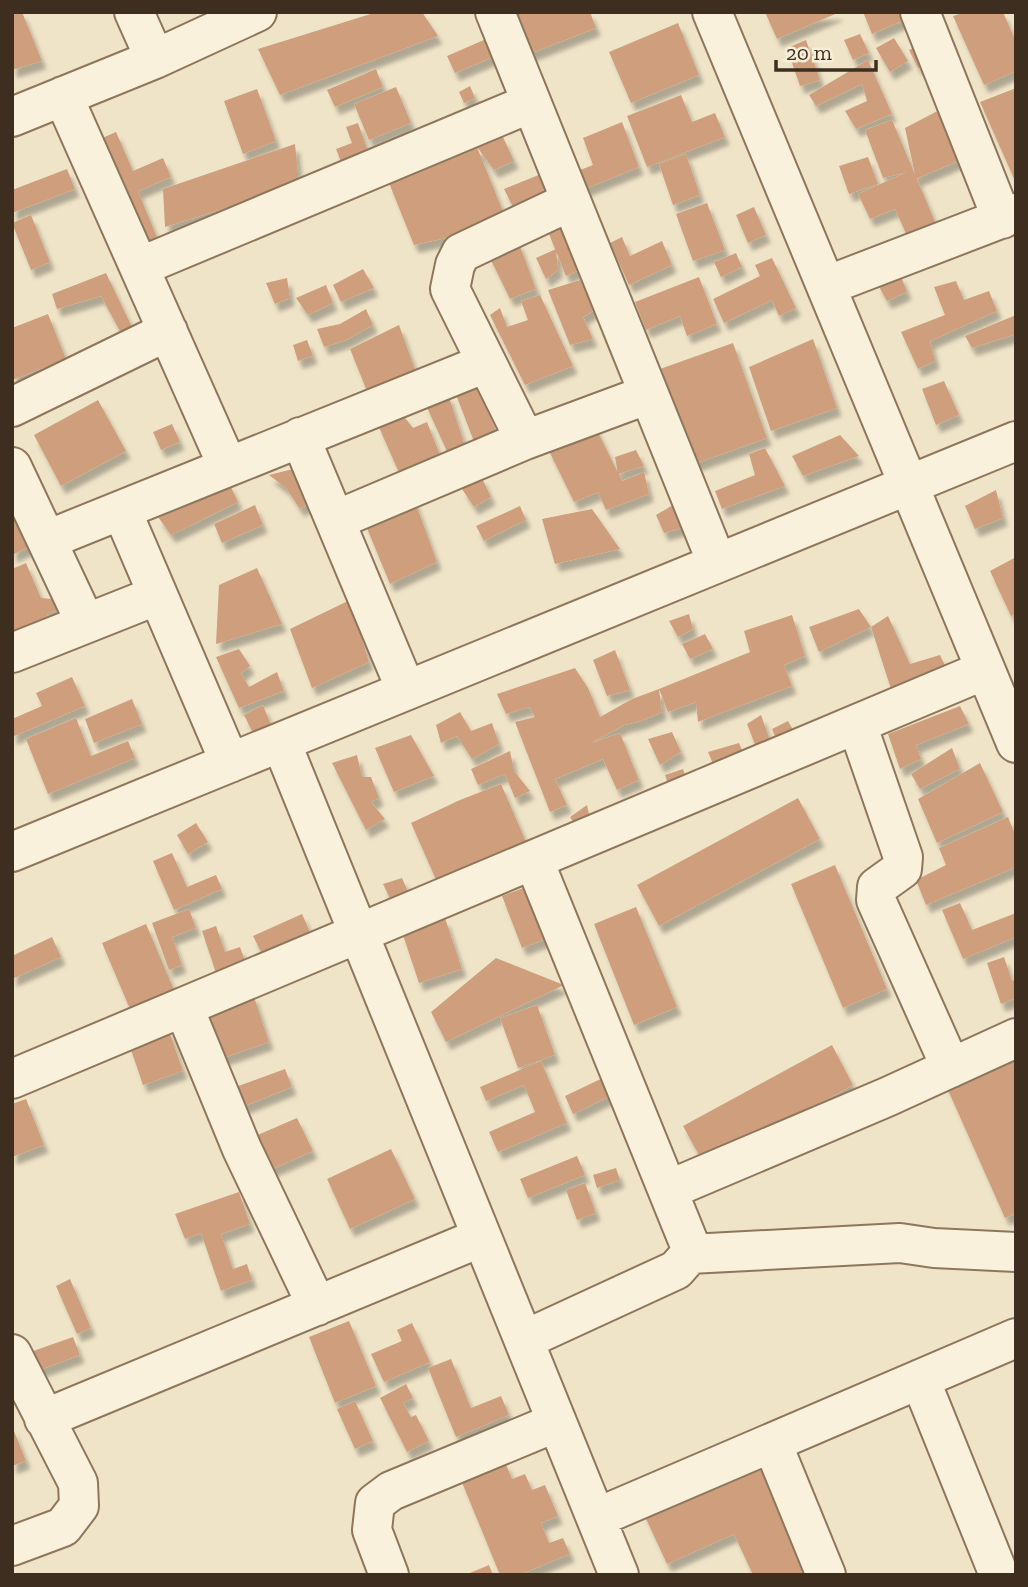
<svg xmlns="http://www.w3.org/2000/svg" width="1028" height="1587" viewBox="0 0 1028 1587" font-family="'Zilla Slab',serif">
	<style>
		.building { fill: #cf9f7d; filter: url(#shadow) }
		.lines { fill: none; stroke-linecap: round; stroke-linejoin: round }
		.street-casing { stroke: #8d765c; stroke-width: 42 }
		.street { stroke: #faf1dc; stroke-width: 38 }
	</style>
	<defs>
		<filter id="shadow"><feDropShadow dx="4.5" dy="8" stdDeviation="2" flood-color="#0004"/></filter>
	</defs>
	<rect width="100%" height="100%" fill="#f0e4c8"/>
	<!-- building -->
	<path class="building" d="M12 12H22L42 61 12 70Z
		M377 12H422L438 36 280 95 258 49Z
		M513 12H590L596 28 529 54Z
		M765 12H840L777 39Z
		M863 12H906L909 18 872 34Z
		M966 12H1003L1016 42V71L984 85 953 16Z
		M678 23 699 75 631 103 609 52Z
		M860 34 869 53 853 60 844 40Z
		M493 36 500 54 455 73 447 56Z
		M894 38 908 61 890 72 876 48Z
		M806 40 820 80 800 86 787 48Z
		M924 44 933 62 918 68 909 50Z
		M868 60 892 114 856 129 845 111 867 101 862 84 816 106 809 95Z
		M376 69 383 87 335 107 327 90Z
		M470 86 475 98 464 103 459 92Z
		M396 87 411 123 369 140 354 104Z
		M1016 88V183L980 102Z
		M257 89 276 141 243 154 224 101Z
		M681 95 692 122 715 113 725 137 647 167 627 116Z
		M947 106 965 158 916 179 905 128Z
		M892 120 936 224 908 238 895 209 870 219 858 194 907 172 883 178 865 130Z
		M622 122 639 167 582 190 575 172 593 165 583 138Z
		M358 123 370 157 343 167 336 149 352 143 346 127Z
		M116 132 133 171 163 158 171 177 138 191 158 240 145 246 100 139Z
		M503 137 514 161 494 170 477 147Z
		M295 144 299 185 165 227 163 189Z
		M477 147 506 219 459 235 414 245 389 183Z
		M686 154 700 195 673 205 659 164Z
		M868 157 878 184 849 194 839 166Z
		M67 169 75 189 12 213V190Z
		M546 172 553 191 514 209 504 189Z
		M707 203 725 250 693 261 676 214Z
		M754 207 766 235 748 243 736 215Z
		M31 215 50 262 31 270 12 223Z
		M569 224 586 267 566 276 549 234Z
		M622 237 630 256 662 241 672 265 629 285 610 243Z
		M518 241 536 289 510 299 488 254Z
		M556 249 558 270 546 279 536 258Z
		M736 253 742 267 721 277 714 262Z
		M772 258 796 308 779 316 772 300 724 323 713 299 760 276 755 265Z
		M363 269 374 288 341 302 333 285Z
		M106 273 134 331 122 335 101 296 57 309 52 294Z
		M900 274 907 292 887 301 877 283Z
		M699 277 717 324 687 336 680 316 646 330 635 302Z
		M287 278 290 298 275 304 266 283Z
		M587 278 601 306 583 317 593 339 570 345 548 290Z
		M956 281 964 300 989 291 997 311 930 341 935 361 918 369 901 332 945 315 934 287Z
		M326 285 333 303 308 315 296 298Z
		M540 295 573 366 525 385 490 315 500 308 507 327 528 320 521 301Z
		M366 309 373 325 346 340 324 347 317 329 340 324Z
		M48 314 66 359 12 380V328Z
		M1016 315V334L972 348 965 336Z
		M399 325 417 375 369 396 350 349Z
		M813 339 837 408 771 431 749 367Z
		M307 340 313 356 298 361 293 345Z
		M733 343 767 438 694 464 660 369Z
		M944 381 959 415 936 425 922 389Z
		M476 382 497 433 475 444 455 392Z
		M448 394 467 452 451 460 425 403Z
		M98 400 126 451 61 486 34 435Z
		M402 414 413 428 427 422 442 460 400 475 378 425Z
		M172 424 180 442 161 450 153 432Z
		M595 426 622 481 644 472 649 494 606 510 598 492 574 502 548 449Z
		M840 435 859 456 803 476 792 456Z
		M765 448 785 486 722 509 715 491 755 475 749 454Z
		M636 450 644 466 618 474 615 457Z
		M297 468 312 501 300 509 286 488 269 475Z
		M481 476 491 497 474 507 462 489Z
		M229 483 238 502 171 535 158 517Z
		M996 490 1003 518 975 529 965 506Z
		M414 499 437 562 390 584 364 521Z
		M680 501 685 527 664 533 656 515Z
		M255 505 263 525 222 543 214 524Z
		M520 506 526 520 484 541 476 526Z
		M592 509 620 549 555 564 542 519Z
		M12 510 31 546 12 555Z
		M1016 557V614L1011 616 990 571Z
		M26 563 41 598 53 599 57 610 47 615 52 627 12 644V569Z
		M257 568 282 624 216 644 219 585Z
		M350 600 369 662 312 688 290 629Z
		M859 609 871 627 819 652 809 627Z
		M689 614 693 629 678 637 669 621Z
		M792 615 805 656 784 665 792 686 698 722 696 702 668 712 659 689 750 652 744 631Z
		M888 616 910 664 940 655 949 674 893 695 871 627Z
		M705 634 713 649 690 659 682 644Z
		M239 649 250 666 241 673 249 687 277 672 284 691 239 708 216 657Z
		M615 650 630 690 607 696 593 660Z
		M575 668 588 688 600 717 632 699 659 689 662 712 641 721 624 725 591 743 620 733 639 780 617 790 603 759 555 779 567 805 550 812 515 722 535 717 529 707 506 714 497 694Z
		M72 677 85 706 12 737V719L42 706 36 693Z
		M132 699 142 724 94 743 85 719Z
		M263 705 271 725 254 735 244 715Z
		M960 706 969 724 916 745 921 759 900 769 888 734Z
		M460 712 471 731 492 723 499 744 472 759 457 736 441 743 436 725Z
		M761 715 772 746 758 752 747 724Z
		M76 718 91 756 128 741 135 758 48 794 26 739Z
		M788 721 796 735 778 744 772 729Z
		M672 732 681 752 660 765 648 739Z
		M411 735 434 776 394 792 375 748Z
		M739 743 745 757 716 771 708 752Z
		M952 748 960 769 920 789 911 774Z
		M510 751 514 771 530 791 515 798 505 774 478 785 471 769Z
		M357 755 362 777H371L379 798 371 802 385 819 366 830 332 763Z
		M980 763 1003 812 937 843 918 799Z
		M683 769 687 780 669 788 665 775Z
		M501 784 530 851 441 891 411 823 460 800Z
		M798 798 820 839 659 926 637 885Z
		M587 805 591 824 578 829 570 817Z
		M1008 817 1016 837V867L926 905 916 880 946 865 939 848Z
		M196 823 208 842 188 854 177 835Z
		M172 853 187 887 216 875 222 889 174 910 153 861Z
		M835 865 887 989 843 1008 791 884Z
		M402 878 410 896 393 905 383 884Z
		M534 884 553 936 522 948 502 896Z
		M960 903 972 930 1016 913V937L963 959 942 910Z
		M636 907 677 1007 634 1025 594 924Z
		M189 909 196 928 172 937 182 965 169 970 152 923Z
		M302 914 310 932 262 954 253 936Z
		M445 918 462 969 419 983 402 932Z
		M146 924 174 990 130 1009 102 943Z
		M216 926 225 952 240 947 247 966 217 976 202 931Z
		M52 937 61 957 12 979V950L14 955Z
		M1004 957 1012 981 1016 979V998L1001 1004 987 963Z
		M496 958 564 985 446 1042 431 1012Z
		M253 994 269 1042 217 1060 200 1013Z
		M537 1005 555 1055 518 1068 500 1018Z
		M168 1028 183 1071 143 1085 128 1041Z
		M832 1045 853 1085 705 1166 683 1126Z
		M1016 1049V1213L1005 1218 944 1081Z
		M541 1061 567 1123 498 1152 489 1132 535 1112 524 1085 486 1101 480 1087Z
		M285 1069 292 1087 237 1109 230 1089Z
		M609 1075 618 1092 573 1114 565 1096Z
		M26 1099 44 1145 12 1157V1104Z
		M297 1118 313 1151 263 1173 253 1137Z
		M391 1149 415 1199 350 1229 327 1179Z
		M577 1156 585 1175 528 1198 520 1179Z
		M616 1168 620 1180 597 1188 593 1175Z
		M585 1183 596 1213 577 1220 566 1190Z
		M239 1192 250 1224 221 1234 233 1269 247 1264 252 1280 221 1291 201 1233 185 1239 175 1214Z
		M70 1279 91 1328 77 1334 56 1286Z
		M349 1321 376 1386 335 1403 309 1337Z
		M412 1323 430 1362 384 1382 371 1354 402 1341 397 1330Z
		M73 1337 80 1355 26 1375 19 1356Z
		M451 1359 471 1408 501 1396 509 1415 456 1437 428 1368Z
		M406 1384 413 1398 403 1403 411 1417 416 1415 429 1441 407 1452 380 1398Z
		M355 1401 373 1441 355 1449 337 1409Z
		M12 1426 26 1461 12 1466Z
		M767 1460 817 1575H753L734 1534 667 1564 642 1510Z
		M505 1462 512 1479 525 1474 532 1490 545 1485 558 1516 541 1523 549 1543 563 1538 570 1554 519 1575H500L461 1480Z
		M489 1565 493 1575H465Z"/>
	<g class="lines">
		<!-- street casing -->
		<g class="street-casing">
			<path id="street" d="M134 12 155 59
				M495 12 717 563
				M712 12 1016 743
				M920 12 1002 219
				M12 117 155 59 257 12
				M139 267 531 103
				M826 286 1016 213
				M12 407 168 331
				M300 437 406 690
				M525 440 450 289 455 265 461 253 571 201
				M12 467 85 622
				M228 467 486 363
				M122 511 230 763
				M336 520 525 440 649 394
				M47 540 228 467 63 96
				M12 653 158 595
				M857 724 903 857 902 869 877 887 876 900 951 1068
				M281 742 619 1575
				M12 852 1016 441
				M184 1008 242 1149 317 1306
				M12 1079 985 670
				M668 1190 887 1097 1016 1038
				M690 1254 900 1243 934 1248 1016 1252
				M524 1340 676 1270 690 1254 689 1243 534 861
				M12 1354 78 1483 79 1506 63 1527 12 1546
				M920 1379 999 1575
				M44 1419 482 1237
				M772 1443 826 1575
				M596 1518 1016 1338
				M389 1575 372 1530 375 1503 391 1491 557 1422"/>
		</g>
		<!-- street -->
		<use href="#street" class="street"/>
	</g>
	<!-- border -->
	<rect width="1028" height="1587" fill="none" stroke="#3d2e20" stroke-width="28"/>
	<!-- scale -->
	<path d="M776 60v10h100v-10" fill="none" stroke="#3d2e20" stroke-width="3.5"/>
	<text x="786" y="60" font-size="21" fill="#3d2e20" stroke="#f7eed8" stroke-width="5" paint-order="stroke">20 m</text>
</svg>
